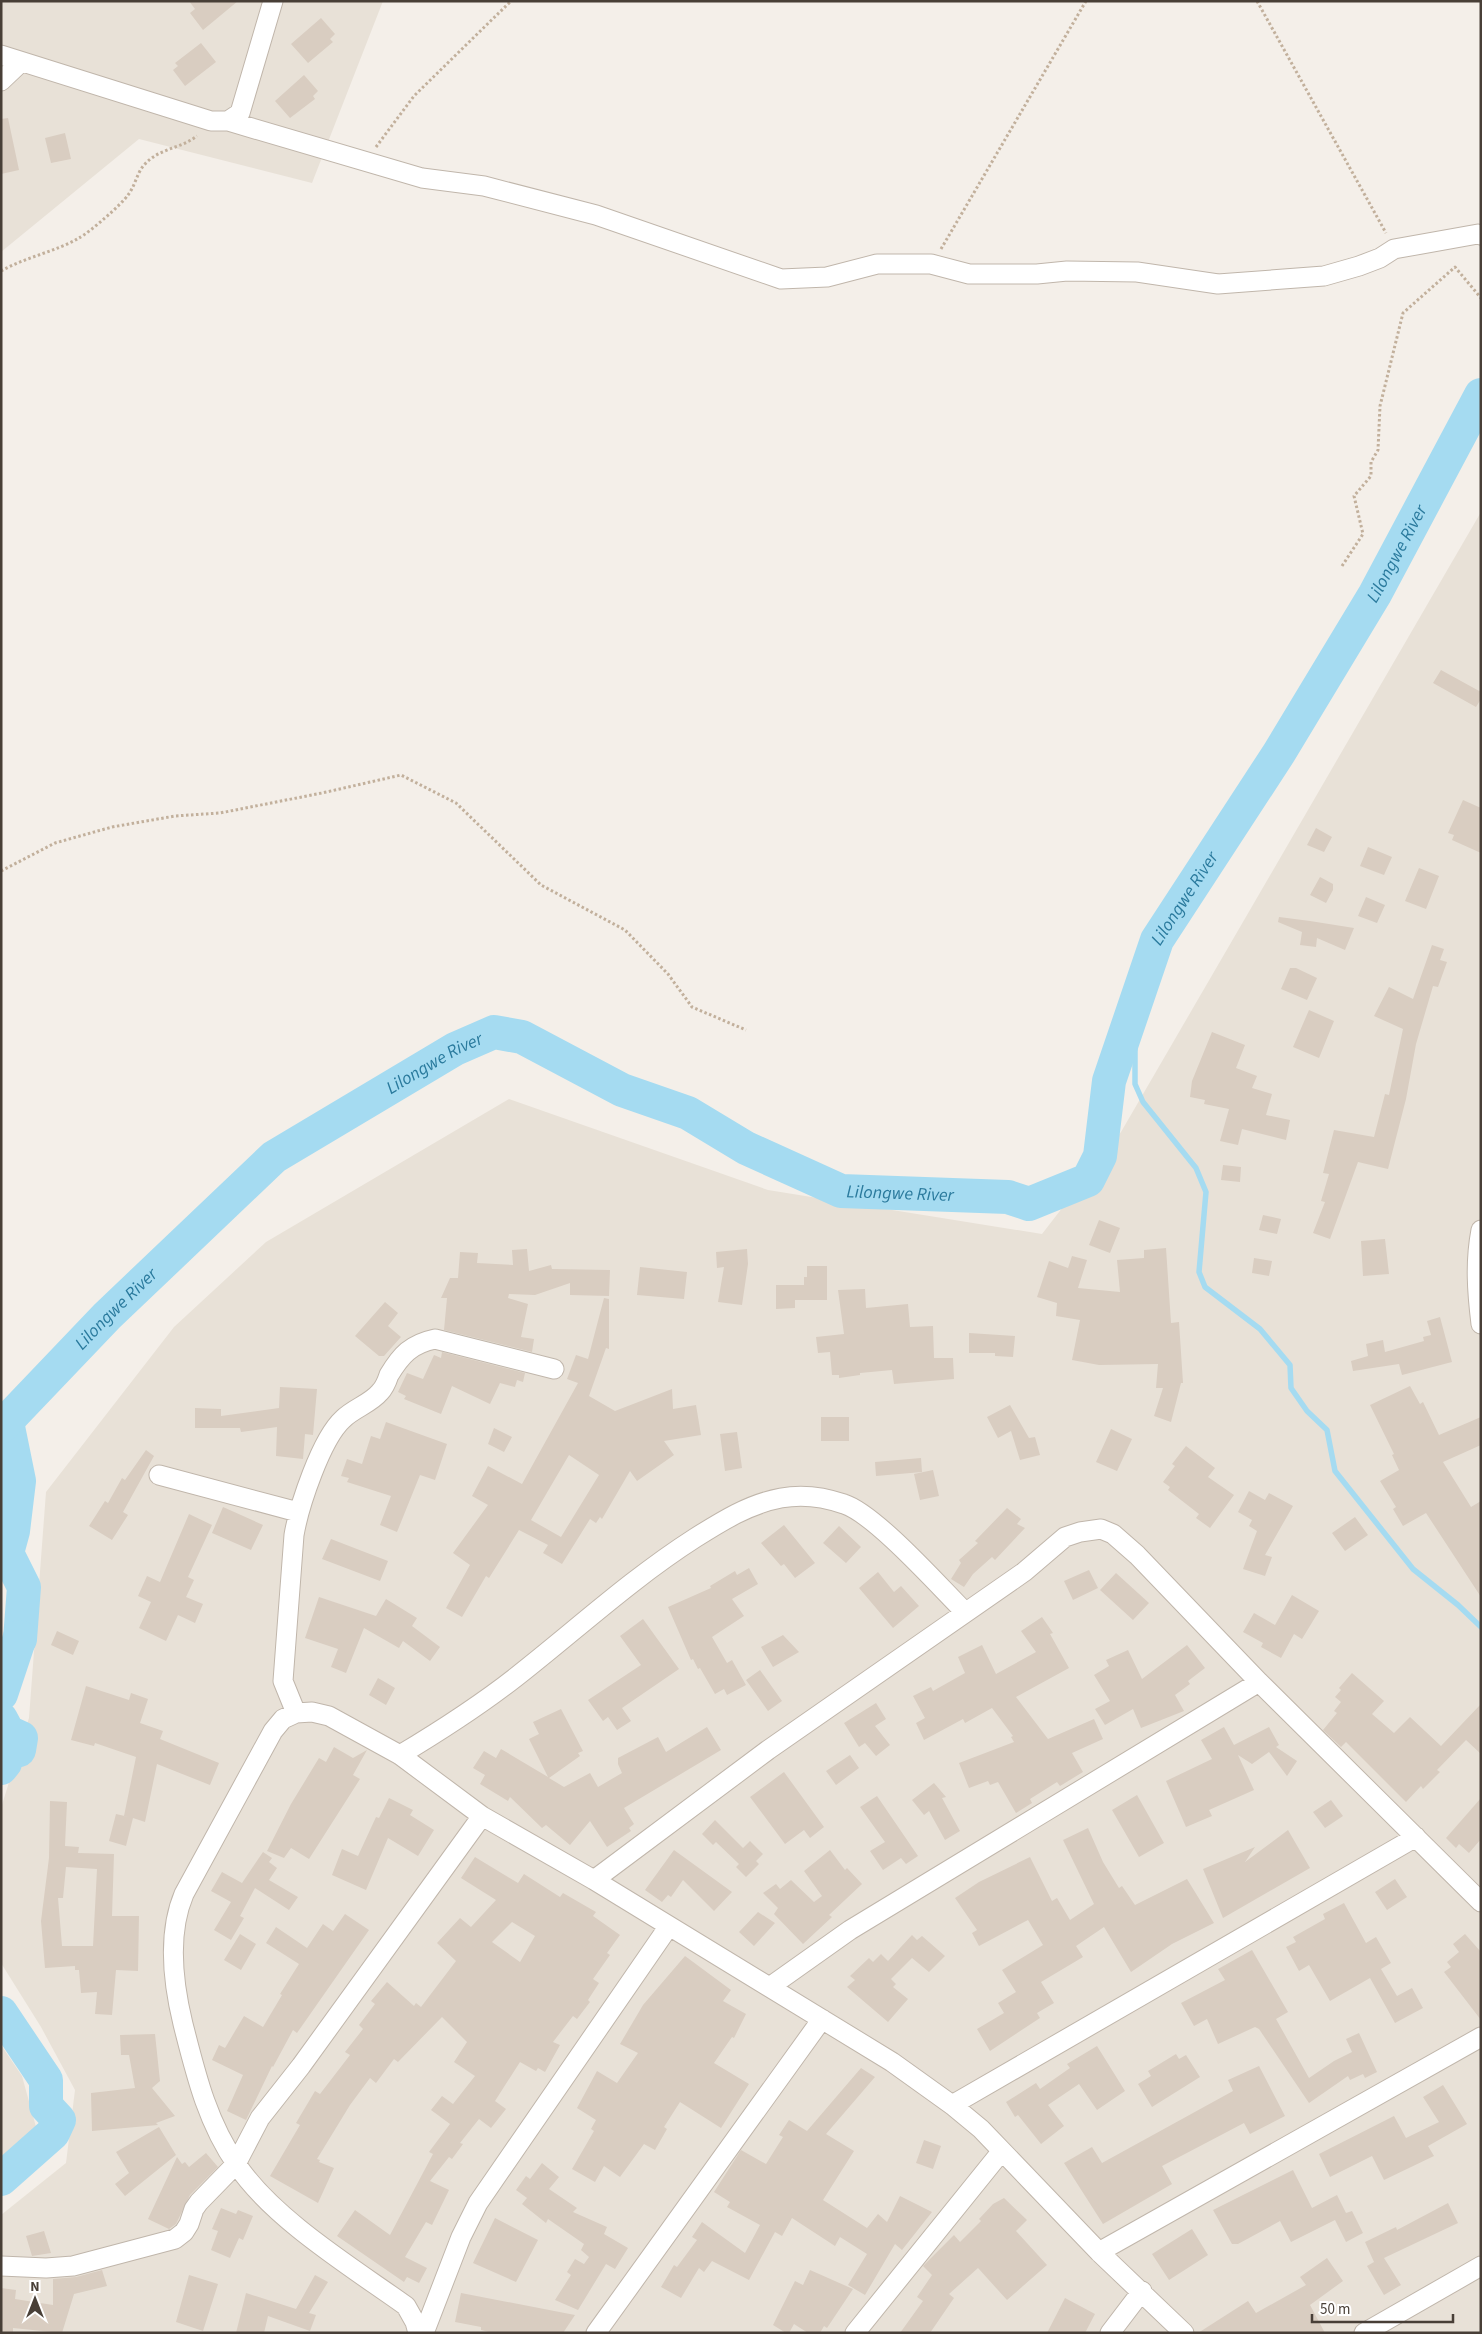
<svg xmlns="http://www.w3.org/2000/svg" width="1482" height="2334" viewBox="0 0 1482 2334" font-family="'Source Sans 3',sans-serif">
	<style>
		.residential { fill: #e8e1d7 }
		.lines { fill: none; stroke-linecap: round; stroke-linejoin: round }
		.stream { stroke: #a5dbf1; stroke-width: 5.5 }
		.river { stroke: #a5dbf1; stroke-width: 34 }
		.building { fill: #d9cdc1; fill-rule: evenodd }
		.minor-casing { stroke: #c0b6ab; stroke-width: 21 }
		.path { stroke: #c2b09c; stroke-width: 3; stroke-dasharray: 2.5 2.5; stroke-linecap: butt }
		.minor { stroke: #fff; stroke-width: 19 }
		.labels { text-anchor: middle; stroke-width: 4; stroke-linejoin: round; paint-order: stroke }
		.water-label { font-size: 18px; font-style: italic; fill: #2a7a9d; stroke: #fff }
	</style>
	<rect width="100%" height="100%" fill="#f4efe9"/>
	<!-- residential -->
	<path class="residential" d="M1 1H383L312 183 139 139 1 252Z
		M1481 512V2333H1V2215L66 2163 75 2090 41 2027 1 1963V1808L29 1718 46 1492 174 1327 266 1242 509 1099 768 1190 1042 1234 1121 1132Z
		M1 2045 22 2076 36 2127 1 2160Z"/>
	<g class="lines">
		<!-- stream -->
		<path class="stream" d="M1135 1004V1084L1143 1102 1196 1168 1206 1192 1199 1272 1205 1287 1260 1329 1290 1365 1291 1388 1307 1411 1327 1430 1335 1471 1413 1569 1458 1605 1481 1627"/>
		<!-- river -->
		<g class="river">
			<path d="M7 1422 19 1481 13 1531 7 1553 24 1587 20 1639"/>
			<path id="s1" d="M1 1427 107 1316 274 1157 455 1049 494 1032 522 1037 622 1090 688 1113 746 1148 841 1191 1008 1197 1029 1204 1088 1180 1100 1156 1109 1081 1157 940 1279 753 1375 594 1481 395"/>
			<path d="M1 1694 20 1637"/>
			<path d="M1 1719 8 1732 21 1738 19 1750 8 1753 5 1763 1 1768"/>
			<path d="M1 2013 46 2080V2106L59 2120 53 2133 1 2179"/>
		</g>
	</g>
	<!-- building -->
	<path class="building" d="M189 1H238L203 30 190 13 195 9Z
		M321 18 335 34 330 39 333 42 308 63 291 44Z
		M201 43 216 62 185 86 173 70 178 66 175 63Z
		M304 75 318 91 313 96 315 99 290 118 275 101Z
		M8 118 19 170 1 174V119Z
		M65 133 71 159 51 163 45 138Z
		M1441 670 1481 692V699L1476 707 1433 683Z
		M1463 800 1481 808V853L1452 840 1454 835 1448 833Z
		M1316 828 1332 837 1324 852 1307 845Z
		M1368 847 1392 857 1384 875 1360 866Z
		M1419 868 1439 876 1426 909 1405 901Z
		M1320 877 1333 884V890L1326 903 1310 895Z
		M1366 897 1385 905 1377 923 1358 916Z
		M1279 917 1310 921 1354 928 1345 950 1317 938 1316 947 1300 945 1302 932 1278 922Z
		M1432 945 1444 949 1440 960 1447 962 1438 987 1433 986 1416 1044 1406 1099 1388 1169 1358 1162 1330 1239 1313 1233 1325 1202 1321 1201 1329 1174 1323 1173 1334 1130 1374 1137 1385 1094 1389 1095 1403 1029 1374 1016 1389 987 1413 999Z
		M1290 968H1296L1317 978 1307 1000 1281 989Z
		M1309 1010 1334 1021 1319 1058 1293 1047Z
		M1212 1032 1245 1045 1236 1068 1257 1076 1252 1088 1272 1094 1266 1115 1290 1120 1286 1140 1242 1129 1238 1145 1220 1141 1229 1109 1204 1104 1205 1100 1190 1097 1192 1081Z
		M1223 1165 1241 1167 1240 1182 1221 1180Z
		M1263 1215 1281 1219 1277 1234 1259 1230Z
		M1099 1220 1120 1228 1110 1253 1089 1245Z
		M1385 1239 1389 1274 1363 1276 1361 1241Z
		M1166 1248 1171 1323 1179 1322 1183 1383H1181L1171 1422 1154 1416 1163 1388H1156L1158 1364 1099 1365 1072 1360 1080 1320 1056 1316 1057 1303 1037 1297 1049 1261 1068 1268 1072 1256 1087 1260 1078 1288 1120 1292 1117 1260 1144 1258V1250Z
		M527 1249 529 1271 551 1265 552 1269 610 1270 609 1296 570 1295V1283L535 1295 509 1294 508 1298 528 1304 521 1337 534 1339 532 1352 444 1330 447 1298H441L450 1278H458L460 1252 478 1253 477 1263 513 1265 512 1250Z
		M747 1249 748 1264 742 1305 718 1302 724 1267 717 1268 716 1252Z
		M1254 1258 1272 1261 1269 1276 1252 1273Z
		M807 1266H827V1300H795V1308L776 1309V1285H804V1277H807Z
		M640 1267 687 1272 684 1299 637 1295Z
		M865 1289 866 1308 908 1304 910 1327 933 1326 934 1358H953L954 1379 894 1384 892 1370 860 1373V1375L839 1378V1375H832L830 1352 818 1353 816 1337 844 1334 838 1290Z
		M604 1298 609 1299V1349L606 1348 589 1396 615 1411 672 1389 673 1409 696 1405 701 1435 664 1441 674 1455 637 1481 630 1471 602 1519 600 1517 596 1523 590 1519 562 1564 543 1553 548 1545 519 1530 489 1578 486 1576 462 1617 446 1608 470 1565 453 1553 488 1505 472 1496 488 1466 522 1484 578 1383 567 1379 576 1355 588 1359ZM569 1455 599 1475 561 1537 531 1520Z
		M385 1302 398 1313 388 1326 401 1337 384 1356H379L355 1336Z
		M1440 1317 1452 1362 1402 1375 1399 1364 1353 1371 1351 1361 1368 1356 1366 1344 1383 1340 1385 1352 1424 1341 1423 1337 1431 1335 1427 1321Z
		M969 1333 1015 1336 1013 1357 995 1356V1353H969Z
		M442 1352 525 1373 523 1382 517 1380 515 1387 500 1383 490 1404 452 1386 441 1414 404 1399 406 1396 398 1392 407 1373 423 1379 434 1355 441 1358Z
		M1410 1386 1420 1404 1423 1402 1439 1435 1481 1417V1445L1443 1462 1471 1507 1481 1501V1597L1426 1513 1403 1526 1393 1509 1396 1507 1380 1481 1399 1470 1392 1455 1394 1454 1370 1405Z
		M280 1387 317 1389 313 1435 305 1434 303 1459 276 1456 277 1427 241 1432 240 1428H195V1408L221 1409V1416L279 1408Z
		M1010 1405 1029 1438 1035 1437 1040 1455 1020 1460 1011 1431 998 1438 987 1417Z
		M821 1417H849V1441H821Z
		M386 1422 447 1444 435 1480 420 1475 397 1532 380 1525 391 1496 347 1482 349 1478 341 1476 347 1459 362 1464 371 1436 380 1439Z
		M494 1428 512 1437 504 1452 488 1444Z
		M1111 1429 1132 1439 1117 1471 1096 1462Z
		M737 1432 742 1468 725 1471 720 1434Z
		M1186 1446 1215 1468 1208 1477 1234 1495 1210 1528 1196 1518 1199 1514 1168 1490 1170 1487 1163 1482 1175 1466 1172 1464Z
		M146 1450 154 1456 123 1512 128 1515 112 1540 89 1526 105 1501 108 1503 122 1478 125 1480Z
		M921 1458 922 1472 876 1476 875 1462Z
		M933 1470 939 1496 920 1500 914 1474Z
		M1249 1491 1265 1500 1269 1493 1293 1506 1265 1555 1272 1557 1265 1576 1243 1569 1257 1531 1249 1526 1252 1520 1238 1512Z
		M223 1507 263 1525 251 1550 212 1533Z
		M1007 1508 1021 1519 1017 1524 1025 1528 995 1560 992 1557 973 1574 964 1587 951 1579 961 1563 959 1560 978 1543 975 1541Z
		M189 1514 212 1525 188 1577 194 1580 186 1597 203 1604 195 1623 178 1615 166 1641 139 1628 151 1602 138 1596 147 1576 160 1582Z
		M1355 1517 1368 1535 1345 1551 1332 1533Z
		M784 1525 815 1563 795 1578 784 1564 781 1566 761 1543Z
		M839 1526 861 1547 846 1563 823 1543Z
		M331 1539 388 1561 380 1581 322 1559Z
		M749 1568 758 1584 732 1599 744 1616 712 1637 727 1663 732 1660 746 1685 727 1695 724 1689 715 1694 700 1668 698 1669 693 1659 691 1660 668 1607 711 1588 710 1586 735 1571 737 1575Z
		M1089 1570 1098 1588 1073 1600 1064 1581Z
		M878 1572 894 1592 901 1586 919 1606 893 1628 859 1588Z
		M1116 1573 1149 1603 1133 1620 1100 1590Z
		M1292 1595 1319 1611 1302 1639 1294 1634 1281 1658 1261 1647 1263 1643 1243 1632 1254 1613 1275 1625Z
		M319 1597 376 1616 386 1599 417 1618 412 1626 440 1647 430 1661 403 1641 399 1648 364 1628 346 1673 331 1667 338 1649 305 1638Z
		M1042 1617 1053 1633 1050 1634 1069 1668 1016 1697 1048 1739 1094 1719 1103 1739 1072 1753 1083 1772 1060 1786 1057 1782 1030 1799 1032 1803 1016 1813 998 1782 990 1785 988 1781 969 1788 959 1763 1014 1742 1011 1737 1013 1736 992 1708 965 1723 963 1719 924 1740 916 1723 925 1718 913 1696 931 1687 933 1691 965 1673 958 1657 982 1645 996 1674 1036 1652 1021 1631Z
		M643 1619 679 1669 622 1708 631 1721 617 1730 608 1717 603 1721 588 1700 641 1665 620 1636Z
		M57 1631 79 1641 73 1655 51 1645Z
		M783 1635 799 1652 773 1667 761 1647Z
		M1187 1645 1205 1668 1188 1681 1190 1684 1175 1695 1184 1711 1141 1728 1133 1709 1105 1725 1095 1709 1110 1701 1094 1675 1109 1666 1106 1660 1128 1650 1142 1679Z
		M760 1670 782 1701 768 1711 746 1680Z
		M1352 1673 1384 1701 1372 1714 1394 1733 1410 1717 1441 1746 1481 1704V1754L1466 1740 1437 1770 1440 1772 1423 1789 1421 1786 1406 1802 1346 1742 1341 1747 1323 1730 1337 1713 1334 1711 1341 1702 1335 1697 1341 1690 1339 1688Z
		M378 1678 395 1688 386 1705 369 1695Z
		M86 1686 129 1700 131 1693 148 1699 140 1723 163 1731 160 1739 219 1763 210 1785 157 1764 145 1822 133 1818 126 1846 109 1841 116 1814 129 1817 124 1816 136 1757 95 1743 94 1746 71 1740Z
		M876 1703 886 1719 875 1726 890 1745 876 1756 865 1743 859 1747 844 1723Z
		M561 1709 583 1751 578 1753 580 1756 549 1778 564 1787 590 1773 598 1787 622 1773 618 1764V1758L658 1737 666 1752 707 1727 721 1750 624 1808 634 1824 629 1828 631 1831 607 1847 590 1821 570 1845 546 1825 542 1828 510 1797 508 1801 480 1784 485 1775 473 1768 484 1751 496 1758 501 1749 548 1777 529 1739 539 1734 533 1722Z
		M1224 1727 1234 1745 1269 1727 1279 1745 1276 1747 1297 1761 1287 1776 1269 1752 1252 1764 1238 1755 1254 1790 1209 1810 1212 1816 1186 1827 1166 1781 1212 1759 1201 1740Z
		M334 1747 353 1758 367 1750 353 1775 360 1779 309 1859 291 1848 284 1858 267 1851 291 1804 319 1758 326 1762Z
		M850 1755 859 1768 836 1785 826 1771Z
		M784 1772 824 1827 810 1838 804 1830 785 1844 750 1797Z
		M934 1783 946 1797 942 1798 960 1831 945 1840 929 1811 924 1815 912 1800Z
		M1137 1795 1164 1843 1139 1857 1112 1810Z
		M877 1796 918 1856 906 1864 901 1858 883 1870 870 1851 885 1842 860 1807Z
		M389 1798 413 1810 410 1815 434 1830 418 1856 388 1838 366 1890 332 1875 342 1849 358 1856 376 1817 379 1818Z
		M1481 1798V1839L1469 1853 1459 1844 1456 1848 1446 1838Z
		M1331 1800 1343 1816 1325 1828 1313 1812Z
		M50 1801 67 1802 65 1846 79 1847 78 1853 114 1854 112 1916H139L138 1971 116 1970 112 2015 95 2014 97 1992 81 1993 79 1970H75V1966L45 1968 41 1921 49 1858ZM66 1867 97 1869 93 1946H62L58 1898H63Z
		M715 1820 743 1848 750 1841 763 1854 756 1861 759 1864 746 1877 736 1867 739 1864 716 1842 713 1845 702 1834Z
		M1088 1828 1103 1862 1119 1888 1122 1886 1135 1905 1187 1879 1214 1923 1172 1944 1131 1972 1104 1927 1076 1946 1083 1957 1041 1982 1054 2003 1037 2013 1040 2018 990 2051 977 2029 1004 2013 998 2003 1016 1992 1002 1970 1043 1945 1028 1920 979 1946 972 1933 977 1930 955 1898 979 1882 1030 1857 1052 1901 1057 1898 1070 1920 1094 1904 1063 1840Z
		M1288 1830 1310 1868 1223 1918 1203 1869 1255 1847 1245 1862Z
		M674 1850 732 1892 714 1911 683 1880 671 1897 668 1895 662 1902 645 1890Z
		M830 1850 845 1870 847 1868 862 1884 829 1915 832 1917 803 1944 774 1914 778 1908 763 1893 776 1884 780 1889 791 1880 814 1902 822 1896 804 1871Z
		M263 1852 272 1858 269 1862 277 1868 269 1880 298 1897 289 1910 255 1888 240 1916 244 1918 231 1940 214 1930 231 1902 211 1891 222 1872 242 1883Z
		M475 1857 518 1883 524 1874 560 1897 563 1893 596 1912 593 1916 620 1935 607 1953 610 1955 593 1979 599 1983 588 2000 590 2002 577 2019 573 2016 553 2042 560 2045 545 2072 538 2068 536 2071 520 2062 495 2101 506 2109 491 2128 479 2119 460 2143 463 2144 452 2159 449 2157 430 2181 449 2190 432 2225 426 2222 405 2257 427 2268 419 2283 407 2277 404 2282 337 2236 355 2210 390 2235 433 2154 429 2152 450 2124 431 2110 442 2096 453 2104 475 2076 454 2062 467 2042 442 2017 398 2062 394 2059 376 2083 370 2078 350 2105 317 2159 320 2160 319 2162 334 2168 318 2203 270 2176 300 2125 296 2123 315 2091 320 2094 350 2055 345 2052 363 2029 359 2025 375 2004 371 2001 387 1982 414 2006 416 2003 421 2007 456 1961 437 1943 460 1918 471 1927 496 1900 461 1878ZM512 1922 535 1936 520 1962 492 1942Z
		M1395 1879 1407 1897 1387 1910 1375 1892Z
		M1344 1903 1366 1943 1376 1937 1391 1963 1381 1969 1397 1996 1412 1988 1423 2008 1395 2023 1370 1978 1330 2001 1309 1965 1299 1971 1286 1947 1296 1942 1293 1937 1325 1919 1323 1914Z
		M758 1912 775 1923 754 1946 739 1932Z
		M345 1914 369 1930 297 2033 293 2030 273 2067 272 2066 246 2120 227 2111 243 2075 212 2060 219 2045 225 2048 244 2016 263 2027 282 1995 280 1994 299 1964 266 1943 276 1927 307 1948 323 1924 333 1931Z
		M240 1934 256 1944 241 1970 224 1960Z
		M1465 1934 1481 1952V2020L1444 1972 1451 1967 1447 1962 1459 1952 1453 1944Z
		M912 1935 917 1940 922 1936 945 1956 929 1972 912 1958 891 1979 896 1984 893 1987 908 1999 888 2022 847 1987 855 1980 850 1976 869 1958 873 1962 881 1954 888 1961Z
		M1252 1950 1288 2012 1276 2019 1309 2078 1334 2061 1352 2052 1346 2039 1359 2033 1377 2072 1365 2078 1363 2074 1350 2080 1348 2076 1309 2103 1259 2029 1255 2027 1218 2044 1207 2019 1194 2026 1181 2003 1225 1980 1218 1969Z
		M685 1956 731 1990 723 2001 746 2014 734 2038 732 2037 714 2063 749 2084 721 2128 680 2102 664 2127 667 2129 655 2150 644 2144 620 2177 604 2166 595 2182 572 2169 594 2131 591 2129 596 2120 577 2108 597 2071 617 2083 638 2053 620 2044 643 2005Z
		M155 2034 160 2081 152 2088 175 2116 156 2123 158 2125 92 2131 91 2093 135 2088 129 2055H121L120 2035Z
		M1097 2046 1125 2091 1097 2110 1079 2084 1048 2105 1064 2126 1041 2144 1018 2115 1015 2117 1006 2102 1036 2083 1040 2089 1070 2068 1067 2064Z
		M1176 2054 1179 2059 1186 2055 1200 2077 1152 2107 1138 2084 1151 2076 1148 2071Z
		M1259 2066 1285 2116 1250 2134 1244 2123 1162 2166 1172 2184 1103 2224 1064 2163 1092 2147 1102 2163 1233 2091 1228 2080Z
		M861 2068 875 2077 826 2134 854 2151 823 2200 867 2228 878 2214 887 2222 900 2196 932 2212 902 2250 895 2244 865 2295 848 2285 867 2254 840 2237 835 2246 792 2218 782 2236 775 2232 749 2280 712 2261 704 2272 699 2268 681 2298 661 2287 674 2265 677 2267 697 2240 692 2237 702 2222 745 2253 760 2225 727 2207 730 2202 714 2192 741 2150 766 2164 783 2137 779 2135 789 2120 807 2131Z
		M1443 2085 1467 2124 1428 2146 1434 2156 1384 2180 1372 2156 1330 2177 1319 2154 1394 2116 1406 2138 1439 2122 1423 2097Z
		M159 2127 176 2155 125 2196 115 2184 129 2173 116 2152Z
		M924 2140 941 2146 933 2169 916 2163Z
		M206 2153 218 2167 190 2195 176 2224 169 2229 148 2219 177 2157 182 2164 185 2162 189 2167Z
		M542 2163 559 2177 549 2189 577 2208 573 2212 607 2227 604 2234 628 2248 615 2269 606 2264 578 2310 555 2300 571 2275 567 2272 575 2259 584 2264 589 2257 581 2250 584 2244 548 2219 546 2223 522 2204 527 2198 516 2190 526 2176 530 2179Z
		M1293 2170 1312 2208 1337 2195 1346 2213 1352 2211 1363 2233 1346 2242 1335 2220 1291 2242 1280 2221 1238 2244H1232L1213 2210Z
		M1004 2198 1027 2220 1016 2231 1047 2265 1007 2300 978 2268 949 2294 954 2298 930 2333H900L923 2301 917 2297 932 2275 923 2266 954 2235 960 2242 981 2221 979 2219 993 2204Z
		M1448 2203 1458 2223 1384 2258 1401 2285 1384 2295 1367 2266 1374 2262 1365 2242 1396 2227 1397 2230Z
		M221 2208 236 2214 238 2210 253 2216 243 2240 239 2238 230 2258 211 2250 218 2231 212 2229Z
		M495 2218 538 2240 516 2282 473 2263Z
		M1192 2229 1208 2255 1169 2280 1152 2254Z
		M44 2231 51 2253 32 2256 26 2236Z
		M1327 2258 1343 2281 1310 2305 1325 2333H1198L1248 2301 1256 2313 1306 2285 1300 2277Z
		M102 2270 107 2286 74 2294 62 2333 13 2328V2333H1V2288L16 2290 15 2299 53 2305V2279L76 2277Z
		M810 2270 853 2289 827 2328 824 2326 820 2333H808L794 2324 789 2333H786L773 2325 795 2281 803 2285Z
		M189 2275 218 2284 203 2331 176 2322Z
		M315 2275 328 2282 309 2313 316 2315 310 2331 268 2316 264 2333H236L246 2293 296 2309Z
		M461 2293 575 2315 563 2333H493L481 2330V2327L455 2322Z
		M1065 2298 1095 2314 1085 2333H1047Z"/>
	<g class="lines">
		<!-- minor casing -->
		<g class="minor-casing">
			<path id="minor" d="M1 55 211 121H228L240 113 273 1
				M1 81 21 62
				M228 121 422 178 484 186 596 215 781 279 827 277 877 264H931L969 274H1037L1067 271 1137 272 1218 284 1324 276 1359 266 1380 258 1394 249 1478 234 1481 235
				M1481 1230C1475 1262 1477 1291 1481 1324
				M159 1475 298 1512
				M296 1713 283 1681 294 1535C299 1506 321 1439 343 1419 354 1408 370 1404 380 1392 384 1388 387 1381 389 1375 401 1355 411 1344 435 1339L554 1369
				M400 1755C440 1731 479 1706 516 1677 576 1630 631 1579 695 1538 722 1521 749 1504 781 1498 802 1494 824 1497 844 1504 875 1514 939 1586 965 1612
				M594 1880 768 1750 1024 1572 1065 1537 1080 1532 1101 1529 1113 1534 1137 1555 1259 1682 1481 1902
				M771 1986 850 1930 1259 1682
				M952 2105 1416 1837
				M1099 2252 1481 2037
				M1 2266 46 2268 73 2266 175 2239 184 2232 189 2224 194 2209 199 2202 236 2164 260 2118 301 2066 482 1816
				M418 2333 415 2322 406 2306C353 2268 273 2219 237 2165 207 2122 196 2075 183 2024 173 1983 167 1934 184 1894L273 1731 283 1719 296 1713 312 1712 329 1716 400 1755 482 1816 594 1880 892 2062 952 2105 981 2129 1099 2252 1184 2333
				M424 2333 461 2237 478 2203 669 1926
				M596 2333 822 2019
				M855 2333 1001 2152
				M1110 2333 1142 2291
				M1364 2333 1481 2266"/>
		</g>
		<!-- path -->
		<path class="path" d="M1257 1 1386 233
			M376 147 414 96 511 1
			M941 249 1086 1
			M1 271C26 257 57 251 79 238 90 232 121 205 128 195 135 186 137 173 144 165 159 148 180 149 197 136
			M1342 566 1363 534 1354 496 1371 476V462L1378 450 1380 406 1403 313 1455 267 1481 298
			M1 871 55 843 112 827 175 816 220 813 322 793 401 775 456 803 541 885 625 930 668 974 692 1007 746 1030"/>
		<!-- minor -->
		<use href="#minor" class="minor"/>
	</g>
	<g class="labels">
		<!-- water labels -->
		<g class="water-label">
			<text dy="6" stroke="none"><textPath href="#s1" startOffset="1980">Lilongwe River</textPath></text>
			<text dy="6" stroke="none"><textPath href="#s1" startOffset="1575">Lilongwe River</textPath></text>
			<text dy="6" stroke="none"><textPath href="#s1" startOffset="570">Lilongwe River</textPath></text>
			<text dy="6" stroke="none"><textPath href="#s1" startOffset="1080">Lilongwe River</textPath></text>
			<text dy="6" stroke="none"><textPath href="#s1" startOffset="165">Lilongwe River</textPath></text>
		</g>
	</g>
	<!-- border -->
	<rect width="1482" height="2334" fill="none" stroke="#483f37" stroke-width="5"/>
	<!-- north arrow -->
	<g transform="translate(35 2299)" stroke="#ffffff" stroke-width="4" paint-order="stroke">
	<path d="M0-4L9 19L0 12L-9 19Z" fill="#483f37"/>
	<text y="-8" font-size="14" font-weight="bold" text-anchor="middle" fill="#483f37">N</text>
	</g>
	<!-- scale -->
	<path d="M1312 2314v8h141v-8" fill="none" stroke="#483f37" stroke-width="2.5"/>
	<text x="1320" y="2314" font-size="15" fill="#483f37" stroke="#ffffff" stroke-width="4" paint-order="stroke">50 m</text>
</svg>
